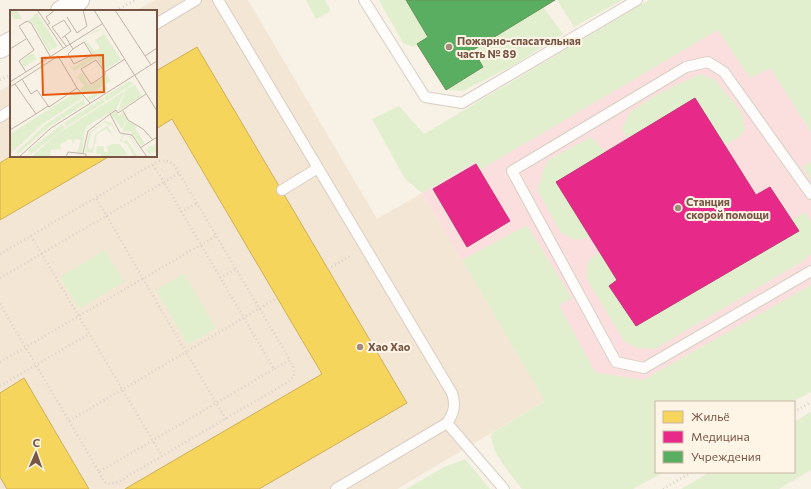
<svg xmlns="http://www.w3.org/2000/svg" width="811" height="489" viewBox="0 0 811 489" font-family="Commissioner,sans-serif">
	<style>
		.residential { fill: #f4e6d5 }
		.medical { fill: #fadfde }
		.green { fill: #e2efcf }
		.homes { fill: #f6d55c; stroke: #d0af55 }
		.health { fill: #e7298a; stroke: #c53675 }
		.public { fill: #5aae61; stroke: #639459 }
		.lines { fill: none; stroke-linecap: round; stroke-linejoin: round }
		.lane-casing { stroke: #d8cec4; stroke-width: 12 }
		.street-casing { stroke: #d8cec4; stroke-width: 22 }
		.path { stroke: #dad0ca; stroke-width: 2.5; stroke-dasharray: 1 3; stroke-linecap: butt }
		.lane { stroke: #fefdfb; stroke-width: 10 }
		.street { stroke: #fefdfb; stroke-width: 20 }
		.poi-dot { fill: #a48c7d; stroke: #fff5e7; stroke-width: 1.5 }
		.labels { text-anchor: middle; stroke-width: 4; stroke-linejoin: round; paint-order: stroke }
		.poi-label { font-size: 11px; font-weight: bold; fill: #775645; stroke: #fff5e7; text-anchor: start }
		.inset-road { fill: none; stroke: #c4b3a6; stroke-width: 1 }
		.view { fill: #e8590c; fill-opacity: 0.15; stroke: #e8590c; stroke-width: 2 }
		.inset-edge { fill: none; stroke: #775645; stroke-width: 2 }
	</style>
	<rect width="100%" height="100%" fill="#f7f1e6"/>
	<!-- residential -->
	<path class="residential" d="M154 0H248L377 219 422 193 545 401 397 489H0V91L11 84V156H156V11H135Z"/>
	<!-- medical -->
	<path class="medical" d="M734 9 811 132V307L640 406 545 401 422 193Z"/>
	<!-- green -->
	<path class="green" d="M306 0H325L331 11 316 19Z
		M379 0H406L428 37 413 47 403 43Z
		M557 0H622L574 27Z
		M649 0H811V132L770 68 750 78 718 30 480 170 475 162 422 193 405 179 372 119 399 106 424 134Z
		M543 7 563 34 514 65 463 91 446 90 483 67 473 50Z
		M700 74 715 80 736 105 743 115 745 130 739 137 725 145 695 98 628 138 622 129 630 112 656 95Z
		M591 137 605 152 556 182 590 237 576 240 561 233 537 189 548 160Z
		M811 162V180L802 167Z
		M805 212 811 221V254L803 261 655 349 637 348 624 341 587 279V263L599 252 617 280 609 286 636 326 799 231 792 220Z
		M527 225 572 298 559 305 595 372 643 380 811 285V392L792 402H656V472H664L633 489H522C513 477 487 448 492 433L545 401 462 260Z
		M105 250 124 282 79 309 60 277Z
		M184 274 216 328 188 345 156 290Z
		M811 412V470L779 489H681L710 472H794V422Z
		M465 459 490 489H406L442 468Z"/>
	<!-- homes -->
	<path class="homes" d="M197 47 407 403 259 489H125L322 374 172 119 156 129V71Z
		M11 156H110L0 220V163Z
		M24 378 59 438 89 489H7L0 477V393Z"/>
	<!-- health -->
	<path class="health" d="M695 98 756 195 770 187 799 231 636 326 609 286 617 280 556 182Z
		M476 164 510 221 467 247 433 189Z"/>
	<!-- public -->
	<path class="public" d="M406 0H555L473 50 483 67 446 90 417 44 428 37Z"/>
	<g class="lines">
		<!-- lane casing -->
		<g class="lane-casing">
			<path id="lane" d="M218 0 452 393C456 405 454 413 447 423L336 489
				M364 0 425 97 462 103 637 0
				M156 24 196 0
				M0 117 11 110
				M282 190 318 168
				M811 194 724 72 708 62 686 67 512 171 616 362 644 368 811 271
				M447 423 504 489"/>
		</g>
		<!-- street casing -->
		<g class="street-casing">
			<path id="street" d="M61 11 79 0
				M0 48 11 42"/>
		</g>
		<!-- path -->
		<path class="path" d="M116 11 135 0
			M0 80 11 74
			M153 165 164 182 179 173 290 360 274 369
			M181 212 197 203
			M31 236 162 456
			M0 254 158 161C170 159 174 164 179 173
			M328 269 350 256
			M0 278 164 182 274 369 99 472 69 421
			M220 278 236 269
			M0 304 69 421 186 352 96 198
			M0 362 216 236
			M0 386 89 334
			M794 412 811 402
			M226 419 186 352 277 298
			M99 472 104 482 110 484 118 482 288 382C297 375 295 370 290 360
			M663 489 692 472"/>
		<!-- lane -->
		<use href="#lane" class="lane"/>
		<!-- street -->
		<use href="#street" class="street"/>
	</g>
	<!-- markers -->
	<g class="poi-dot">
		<circle cx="449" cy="47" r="4"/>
		<circle cx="678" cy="208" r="4"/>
		<circle cx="360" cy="347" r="4"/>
	</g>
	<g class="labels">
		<!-- poi labels -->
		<g class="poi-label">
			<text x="457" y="45">Пожарно-спасательная<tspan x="457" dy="13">часть № 89</tspan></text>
			<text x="686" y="206">Станция<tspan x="686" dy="13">скорой помощи</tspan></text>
			<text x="368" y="351">Хао Хао</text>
		</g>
	</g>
	<!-- overview -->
	<g transform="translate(10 10)">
		<rect width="147" height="147" fill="#f7f1e6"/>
		<path d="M0 0H7L12 9H4ZM27 3 48 36 43 39 35 27 42 39 39 41 22 12 18 11ZM89 19 92 20 111 50 97 59 95 57V60L86 48 64 61 60 56 64 57 83 45 73 28 85 41 90 38 85 30 94 24 91 20 76 26ZM22 43 27 49 14 57 11 51ZM72 63 78 74 81 75 97 65 101 71 79 84H73L70 79 74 76 67 66ZM119 71 124 73 97 91 94 87ZM125 75 132 86 108 101 116 79ZM96 76 98 79 80 90 77 88ZM68 81 74 87 34 113 0 144V124ZM115 81 106 99 77 116 78 119H75L72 143H67L71 130 65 129 63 134 61 128 50 135 51 139 41 140 40 147H21L47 124ZM93 88 95 92 56 117 54 113ZM74 89 75 94 39 117 8 144 6 142 36 114ZM106 101 109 106 113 103 117 109 112 119 101 104ZM117 110 127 116 125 118 135 134 130 135 120 121 112 122ZM95 111 102 113 108 126 101 114 98 116 95 112 81 123 78 138 82 139 85 124 97 116 105 128 96 119 87 124 83 143 75 142 79 123ZM52 114 55 118 21 144 18 141ZM114 124 121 127 133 147 120 128 116 125 111 128 113 132 117 130 128 147H124L117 134 110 131 111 127ZM147 128V139L144 136 147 140 138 146 141 142 138 143 135 138 138 140V137L144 136ZM103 134H110L118 145 91 147V144H86L87 136H94V142H98L97 136Z" fill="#e2efcf"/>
		<path class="inset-road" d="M84 0 147 101M105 0 141 55M28 1 53 38M57 7 67 23 77 16 73 0M37 15 40 13 36 7 45 0M55 26 63 39 58 44 64 54 82 45 74 32 63 39M52 28 61 21 54 10 42 17 56 36M0 39 16 29M135 46 147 38M16 62 9 51 24 40 9 16 17 11 21 13 40 46M95 62V65L81 74 71 59 86 50 95 62 115 49M12 69 21 84 27 80 39 97 67 78M0 72 92 14M0 77 48 46 67 78 80 93M136 84 108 103 106 100 100 104 110 123 122 125 137 147M113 101 118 110 133 119 143 130M26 104 38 96M0 120 26 104 5 74M130 138 147 127M73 143 78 121 100 104M9 147 41 118 147 51M56 147 58 142 76 144V147"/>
		<path class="view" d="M93 45 94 82 33 85 32 48Z"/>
		<rect width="147" height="147" class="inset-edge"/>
	</g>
	<!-- legend -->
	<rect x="655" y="401" width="140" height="72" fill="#fff5e7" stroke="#c9b5a6"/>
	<rect x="663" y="411" width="20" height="12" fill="#f6d55c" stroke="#c9b5a6"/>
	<text x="691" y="421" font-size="12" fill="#775645">Жильё</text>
	<rect x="663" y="431" width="20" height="12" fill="#e7298a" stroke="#c9b5a6"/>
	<text x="691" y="441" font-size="12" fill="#775645">Медицина</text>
	<rect x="663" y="451" width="20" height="12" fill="#5aae61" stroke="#c9b5a6"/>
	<text x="691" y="461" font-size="12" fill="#775645">Учреждения</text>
	<!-- north arrow -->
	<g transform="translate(36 453) rotate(2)" stroke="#fff5e7" stroke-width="3" paint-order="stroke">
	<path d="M0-3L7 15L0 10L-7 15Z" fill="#775645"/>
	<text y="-6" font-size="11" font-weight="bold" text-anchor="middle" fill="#775645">С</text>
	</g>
</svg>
